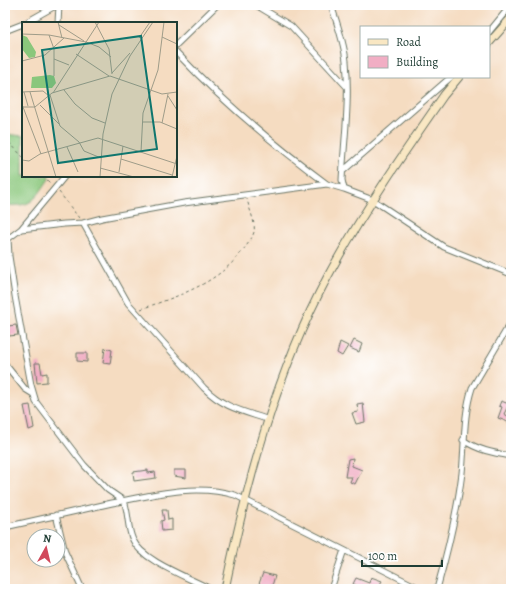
<svg xmlns="http://www.w3.org/2000/svg" width="516" height="594" viewBox="0 0 516 594" font-family="Alegreya,serif">
	<style>
		.green { fill: #8ac77c; stroke: #548258 }
		.building { fill: #f1aec4 }
		.lines { fill: none; stroke-linecap: round; stroke-linejoin: round }
		.street-casing { stroke: #6a7565; stroke-width: 7 }
		.secondary-casing { stroke: #6a7565; stroke-width: 9 }
		.path { stroke: #6a7565; stroke-width: 1; stroke-dasharray: 3 3; stroke-linecap: butt }
		.street { stroke: #fff; stroke-width: 5 }
		.secondary { stroke: #f9e7c3; stroke-width: 7 }
		.inset-road { fill: none; stroke: #9f9c89; stroke-width: 1 }
		.view { fill: #0f766e; fill-opacity: 0.15; stroke: #0f766e; stroke-width: 2 }
		.inset-edge { fill: none; stroke: #1f3d34; stroke-width: 2 }
	</style>
	<rect width="100%" height="100%" fill="#fff"/>
	<filter id="ink" filterUnits="userSpaceOnUse"><feTurbulence type="fractalNoise" baseFrequency=".025" numOctaves="2"/><feDisplacementMap in="SourceGraphic" scale="8" xChannelSelector="R" yChannelSelector="G"/><feConvolveMatrix kernelMatrix="1 2 1 2 8 2 1 2 1" color-interpolation-filters="sRGB"/></filter>
	<filter id="wash" filterUnits="userSpaceOnUse"><feTurbulence type="fractalNoise" baseFrequency=".012" numOctaves="4" result="noise"/><feDisplacementMap in="SourceGraphic" scale="16" xChannelSelector="R" yChannelSelector="G"/><feGaussianBlur stdDeviation="0.9" result="paint"/><feColorMatrix in="noise" values="0 0 0 0 0 0 0 0 0 0 0 0 0 0 0 0 0 1.4 0 .05"/><feComposite in="paint" operator="in"/></filter>
	<g filter="url(#wash)">
		<rect width="100%" height="100%" fill="#f5dcc1"/>
		<!-- green -->
		<path class="green" d="M5 134 23 136V176H49V179C34 201 32 207 5 205Z"/>
		<g id="blocks">
			<!-- building -->
			<path class="building" d="M16 325 18 335 9 336 8 326Z
				M354 340 362 344 359 352 350 348Z
				M340 342 348 346 342 356 337 353Z
				M105 348 112 350 110 364 103 363Z
				M77 353H87V362L77 361Z
				M35 363H40L42 374 47 373V382L37 383Z
				M501 401 509 404 504 414 510 417 508 422 498 418 502 407 499 406Z
				M363 403 365 422 356 424 352 413 358 412 357 404Z
				M30 405 34 428 29 430 24 406Z
				M353 458 352 466 362 470 355 484 350 482 352 477H345L348 459Z
				M148 470V473L155 472 156 478 134 481 133 472Z
				M174 470H186V478L174 476Z
				M162 510H167L168 520 172 519V530L162 531 161 521 164 520Z
				M263 573 275 576 271 589H257Z
				M371 577 382 581 377 589 363 588 353 584 356 578 369 583Z"/>
		</g>
	</g>
	<g filter="url(#ink)">
		<use href="#blocks" fill-opacity="0" stroke="#6a7565" stroke-width="1"/>
		<g class="lines">
			<!-- street casing -->
			<g class="street-casing">
				<path id="street" d="M256 5 291 26 347 87
					M331 5C337 23 344 42 346 61 350 101 344 141 342 180L344 189
					M25 23 57 5
					M58 23 59 5
					M5 31 23 24
					M489 32 511 5
					M176 45 217 5
					M176 52C222 101 273 144 327 184
					M344 170 451 77
					M83 223 128 303 204 388C224 408 243 411 269 420
					M21 229 65 176
					M8 239 9 256 15 296 31 385 36 402 84 465 108 490 124 501C129 513 127 528 133 540 142 561 190 578 210 589
					M5 241 21 229 64 224 83 223 102 218 184 203 327 184 344 189 373 200 444 247 511 274
					M5 364 25 389 33 394
					M463 440C478 450 493 453 511 456
					M56 515 65 552 82 589
					M5 527C41 519 76 511 112 503 152 495 194 483 235 495L421 589
					M331 589 344 550
					M437 589C448 550 457 513 462 473 465 444 463 416 472 388L511 322"/>
			</g>
			<!-- secondary casing -->
			<g class="secondary-casing">
				<path id="secondary" d="M489 43 511 18
					M225 589C247 482 276 373 328 276 362 213 403 154 444 95L459 77"/>
			</g>
			<!-- path -->
			<path class="path" d="M5 138 23 157
				M43 176 51 184
				M59 192 79 218
				M141 309C178 296 218 284 243 250 247 245 252 239 254 232 256 223 249 209 247 199"/>
			<!-- street -->
			<use href="#street" class="street"/>
			<!-- secondary -->
			<use href="#secondary" class="secondary"/>
		</g>
	</g>
	<!-- overview -->
	<g transform="translate(22 22)">
		<rect width="155" height="155" fill="#f5dcc1"/>
		<path d="M0 13 5 15 14 30 13 35 7 36 0 27ZM28 53 32 54 34 61 30 66H9L10 55Z" fill="#8ac77c"/>
		<path class="inset-road" d="M36 0 40 16M73 0 87 27 90 52M37 3 62 19M0 12 27 13 32 27V54M27 13 64 20 77 25 89 35M140 15 155 22M117 16 128 0M54 32 87 54M32 37 47 43M0 39 23 33 42 16M90 51 108 31M42 68 53 82 70 96 83 101M0 70 21 69 27 74M2 70 6 84M8 70 34 155M31 71 77 0M28 73 38 104 57 120 62 129 79 136M146 74 155 88M0 82 1 85H13L30 71 88 54 140 72 155 70M18 83 37 102M1 85 19 132M121 100H138L155 107M140 101 146 72M45 125 56 150M119 130 121 91 136 48 142 0M99 137 150 153M0 138 7 139 18 132 76 116 155 142M78 146 112 155M97 150 101 124M78 155 81 112 90 72 108 34 131 0M150 155 155 134"/>
		<path class="view" d="M119 14 135 127 36 141 20 28Z"/>
		<rect width="155" height="155" class="inset-edge"/>
	</g>
	<!-- margin -->
	<rect width="516" height="594" fill="none" stroke="#fff" stroke-width="20"/>
	<!-- legend -->
	<rect x="360" y="26" width="130" height="52" fill="#ffffff" stroke="#a5b1ae"/>
	<rect x="368" y="39" width="20" height="6" fill="#f9e7c3" stroke="#a5b1ae"/>
	<text x="396" y="46" font-size="12" fill="#1f3d34">Road</text>
	<rect x="368" y="56" width="20" height="12" fill="#f1aec4" stroke="#a5b1ae"/>
	<text x="396" y="66" font-size="12" fill="#1f3d34">Building</text>
	<!-- north arrow -->
	<g transform="translate(46 548) rotate(8)"><circle r="19" fill="#ffffff" stroke="#a5b1ae"/>
	<path d="M0-3L7 15L0 10L-7 15Z" fill="#d1495b"/>
	<text y="-6" font-size="11" font-weight="bold" text-anchor="middle" fill="#1f3d34">N</text>
	</g>
	<!-- scale -->
	<path d="M362 560v6h80v-6" fill="none" stroke="#1f3d34" stroke-width="2"/>
	<text x="368" y="560" font-size="12" fill="#1f3d34" stroke="#ffffff" stroke-width="3" paint-order="stroke">100 m</text>
</svg>
